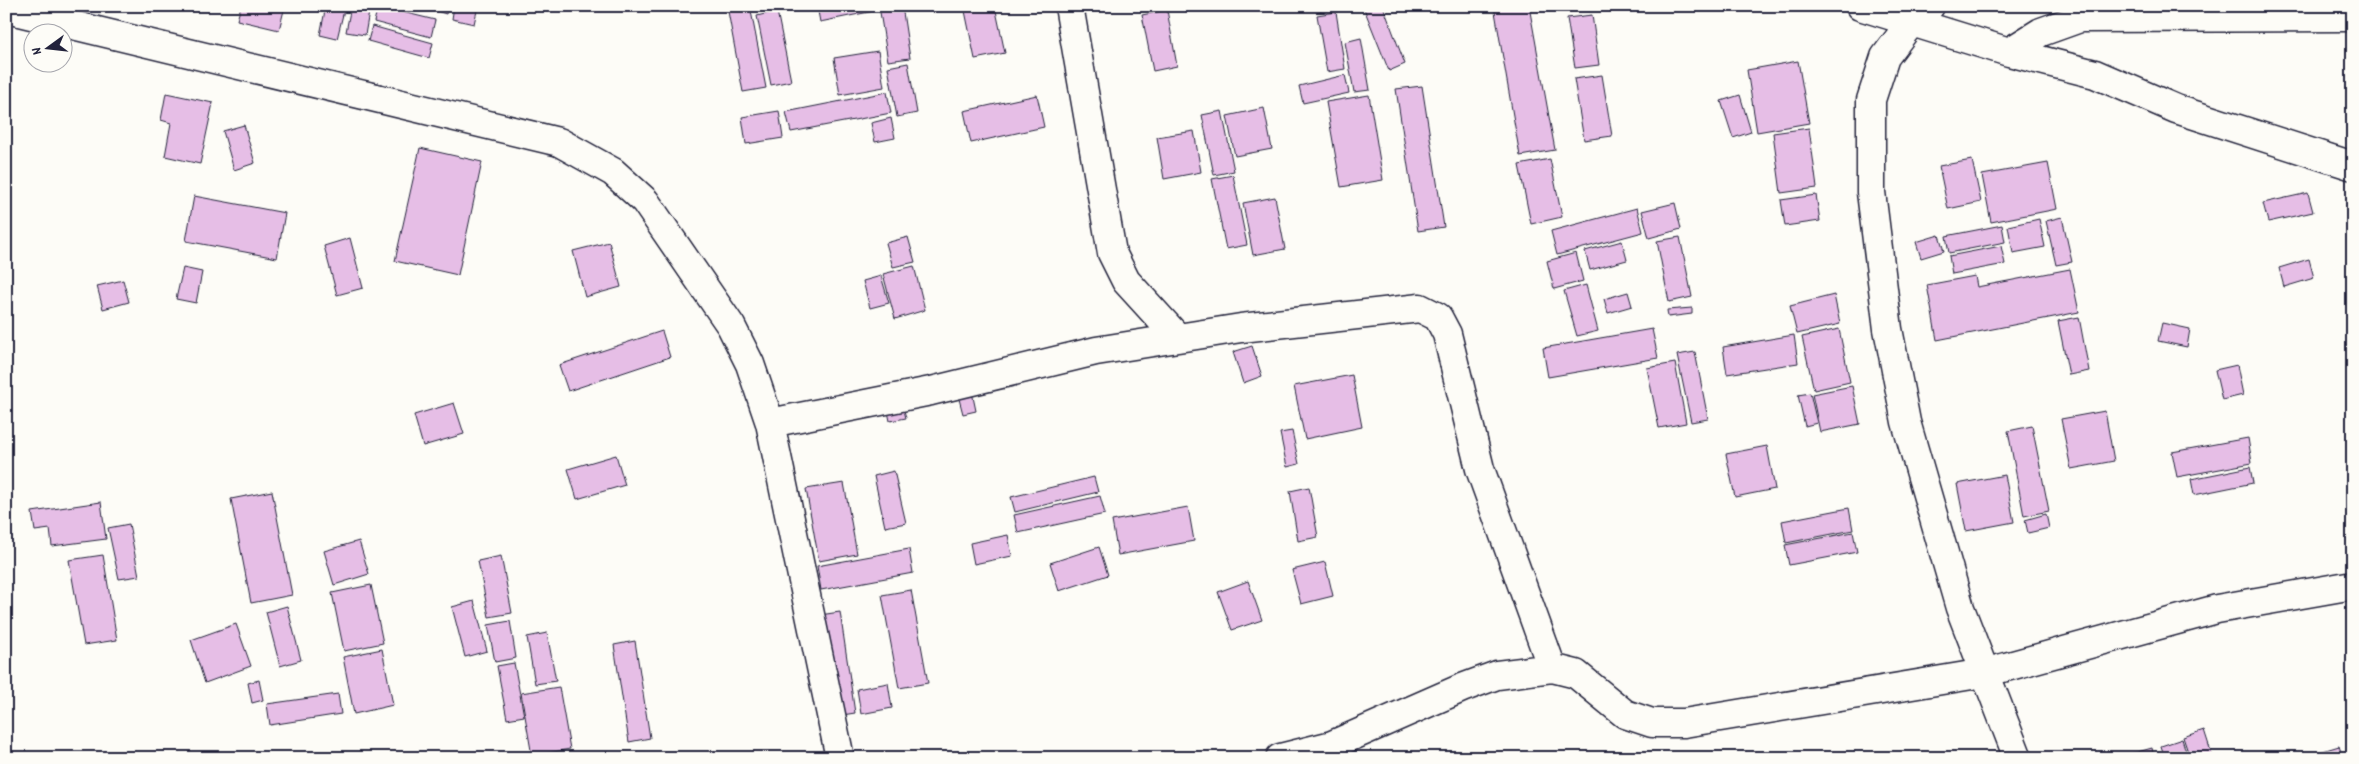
<svg xmlns="http://www.w3.org/2000/svg" width="2359" height="764" viewBox="0 0 2359 764" font-family="Dekko,sans-serif">
	<style>
		.building { fill: #e6bee6; stroke: #22223b }
		.lines { fill: none; stroke-linecap: round; stroke-linejoin: round }
		.minor-casing { stroke: #22223b; stroke-width: 31 }
		.minor { stroke: #fdfcf7; stroke-width: 28 }
	</style>
	<rect width="100%" height="100%" fill="#fdfcf7"/>
	<filter id="ink" filterUnits="userSpaceOnUse"><feTurbulence type="fractalNoise" baseFrequency=".02" numOctaves="2"/><feDisplacementMap in="SourceGraphic" scale="10" xChannelSelector="R" yChannelSelector="G"/><feConvolveMatrix kernelMatrix="1 2 1 2 8 2 1 2 1" color-interpolation-filters="sRGB"/></filter>
	<g filter="url(#ink)">
		<!-- building -->
		<path class="building" d="M241 6H285L279 30 237 20Z
			M326 6H345L337 39 320 35Z
			M351 6H370L365 35 346 32Z
			M378 6 435 20 431 37 374 22Z
			M427 6H448L446 14 427 8Z
			M454 6H478L474 24 452 19Z
			M727 6H750L766 88 743 92Z
			M817 6H873L874 11 820 22Z
			M879 6H902L910 58 888 61Z
			M964 6H995L1005 53 975 59Z
			M1319 6H1340L1320 11Z
			M1363 6H1383L1405 64 1389 71Z
			M1494 6H1529L1555 150 1520 156Z
			M1167 10 1177 66 1153 71 1142 15Z
			M777 11 791 81 771 85 757 16Z
			M1336 12 1345 69 1327 72 1317 15Z
			M1592 15 1599 65 1575 68 1567 18Z
			M372 26 433 43 429 58 368 41Z
			M1361 38 1370 90 1354 92 1345 42Z
			M878 51 884 87 840 95 834 58Z
			M1798 61 1809 123 1757 132 1747 70Z
			M908 63 917 113 897 117 888 67Z
			M1345 75 1349 93 1303 103 1299 86Z
			M1602 75 1612 136 1584 140 1574 79Z
			M1422 86 1444 227 1418 231 1396 89Z
			M887 92 891 113 791 132 786 112Z
			M166 93 213 103 200 164 165 156 171 123 161 120Z
			M1037 95 1044 127 971 143 964 111Z
			M1369 95 1383 180 1341 187 1326 102Z
			M1740 95 1751 132 1733 138 1721 101Z
			M1264 108 1272 149 1235 156 1227 116Z
			M779 111 783 138 746 144 742 117Z
			M1222 111 1234 171 1214 175 1202 115Z
			M891 118 895 138 875 142 871 123Z
			M244 125 255 163 234 170 223 131Z
			M1809 128 1817 188 1781 193 1773 133Z
			M1194 131 1201 172 1164 179 1157 137Z
			M420 148 482 162 458 275 395 261Z
			M1550 159 1562 217 1531 224 1519 165Z
			M1972 160 1981 202 1948 209 1939 166Z
			M2048 163 2057 209 1991 222 1982 175Z
			M1233 175 1247 245 1226 249 1212 179Z
			M2308 193 2313 212 2268 222 2263 203Z
			M1816 195 1820 221 1785 226 1781 200Z
			M194 196 285 213 277 258 186 241Z
			M1275 197 1285 249 1253 255 1243 203Z
			M1675 203 1681 229 1649 238 1642 211Z
			M1637 208 1643 232 1557 255 1551 231Z
			M2062 217 2072 262 2056 265 2046 221Z
			M2039 219 2045 247 2013 253 2008 226Z
			M2002 225 2005 242 1949 253 1946 236Z
			M1939 235 1944 251 1921 258 1916 242Z
			M908 237 915 262 893 267 886 243Z
			M1680 237 1692 297 1669 302 1657 241Z
			M350 238 363 288 337 295 324 246Z
			M1622 241 1627 260 1590 270 1585 251Z
			M609 242 621 287 585 297 573 251Z
			M2001 246 2005 264 1952 274 1949 256Z
			M1576 253 1583 281 1554 289 1547 261Z
			M2309 259 2314 278 2284 287 2279 268Z
			M914 266 925 310 895 319 883 274Z
			M183 268 202 272 196 303 176 299Z
			M2070 269 2079 312 1937 340 1927 285 1975 276 1977 287Z
			M881 276 889 303 870 308 863 281Z
			M123 280 129 302 103 309 97 286Z
			M1586 285 1598 331 1577 336 1564 291Z
			M1628 292 1632 306 1608 313 1604 299Z
			M1834 295 1840 324 1797 334 1790 306Z
			M1692 308V314L1668 317 1667 310Z
			M2079 317 2089 371 2069 375 2058 321Z
			M2162 323 2190 329 2187 347 2158 341Z
			M1652 329 1658 358 1548 377 1543 348Z
			M1839 329 1850 382 1814 390 1802 337Z
			M662 331 670 357 568 391 559 365Z
			M1794 335 1798 363 1727 374 1723 347Z
			M1252 346 1262 376 1243 383 1233 352Z
			M1695 352 1708 419 1691 422 1677 355Z
			M1675 363 1686 423 1659 428 1647 368Z
			M2237 365 2243 395 2222 400 2215 370Z
			M1352 375 1362 427 1305 439 1294 386Z
			M1852 386 1860 424 1820 432 1812 394Z
			M972 392 976 411 963 414 958 395Z
			M1810 393 1817 423 1805 426 1798 395Z
			M901 399 906 418 890 421 886 402Z
			M454 403 464 434 423 446 414 415Z
			M2105 411 2114 461 2071 469 2061 419Z
			M2032 426 2049 511 2024 516 2008 431Z
			M1292 431 1299 464 1287 467 1280 433Z
			M2248 438 2252 463 2177 477 2172 452Z
			M1767 446 1775 489 1735 497 1726 454Z
			M616 455 625 485 577 499 568 469Z
			M2250 467 2253 483 2194 495 2191 479Z
			M894 471 906 523 885 527 874 476Z
			M2005 475 2014 522 1966 531 1957 484Z
			M1094 477 1098 492 1015 512 1011 497Z
			M844 483 857 554 819 561 806 489Z
			M1309 487 1318 537 1298 541 1290 491Z
			M272 491 292 595 251 603 231 499Z
			M1100 496 1105 514 1018 533 1014 515Z
			M101 502 106 539 52 546 50 529 35 531 32 512Z
			M1188 507 1194 541 1118 555 1112 521Z
			M1849 508 1853 530 1786 543 1782 521Z
			M2046 514 2049 528 2028 533 2025 520Z
			M129 524 139 576 119 579 108 528Z
			M1853 532 1857 552 1789 565 1785 545Z
			M1008 535 1012 556 974 564 970 543Z
			M359 541 369 574 334 585 324 551Z
			M1099 547 1108 575 1059 591 1050 563Z
			M909 549 913 573 821 590 817 566Z
			M103 555 117 640 84 645 69 560Z
			M501 556 512 613 489 617 478 561Z
			M1325 562 1333 596 1301 604 1292 570Z
			M1248 581 1262 620 1232 630 1218 592Z
			M371 585 383 643 344 651 332 593Z
			M911 590 928 683 899 688 882 595Z
			M474 601 487 651 465 657 452 607Z
			M287 606 301 660 280 666 266 612Z
			M840 612 855 713 836 716 820 615Z
			M510 621 516 658 495 662 488 625Z
			M236 624 251 666 205 683 191 640Z
			M547 633 556 681 535 684 527 637Z
			M635 641 650 738 629 742 614 645Z
			M382 649 393 705 354 714 343 657Z
			M514 663 524 716 507 719 497 666Z
			M259 680 263 700 252 703 248 683Z
			M888 683 892 708 861 714 857 689Z
			M559 687 570 749 532 756 521 693Z
			M338 694 341 714 270 725 267 704Z
			M2204 730 2213 758H2190L2183 737Z
			M2182 739 2188 758H2165L2161 746Z
			M2339 746 2343 758H2304L2303 757Z
			M2152 748 2154 758H2128L2127 755Z"/>
		<g class="lines">
			<!-- minor casing -->
			<g class="minor-casing">
				<path id="minor" d="M1069 6 1112 253 1126 281 1178 338
					M1860 6 2009 52 2095 74 2176 109 2353 166
					M1930 6 1912 21 1885 57 1871 100V192L1888 329 1906 422 1960 608 2018 758
					M6 9 559 142 613 172 645 201 731 326 750 364 770 423 840 758
					M2009 52 2041 32 2080 18 2353 17
					M770 423 931 391 1096 351 1241 328 1420 308 1438 317 1447 334 1480 469 1552 668
					M1280 758 1332 745 1462 688 1497 675 1552 668 1576 674 1625 714 1652 723H1684L1984 673 2217 609 2353 585"/>
			</g>
			<!-- minor -->
			<use href="#minor" class="minor"/>
		</g>
	</g>
	<!-- margin -->
	<rect width="2359" height="764" fill="none" stroke="#fdfcf7" stroke-width="25"/>
	<rect x="12" y="12" width="2334" height="739" fill="none" stroke="#22223b" stroke-width="2" filter="url(#ink)"/>
	<!-- north arrow -->
	<g transform="translate(48 48) rotate(255)"><circle r="24" fill="#fdfcf7" stroke="#a5a5ac"/>
	<path d="M0-4L9 19L0 12L-9 19Z" fill="#22223b"/>
	<text y="-8" font-size="14" font-weight="bold" text-anchor="middle" fill="#22223b">N</text>
	</g>
</svg>
